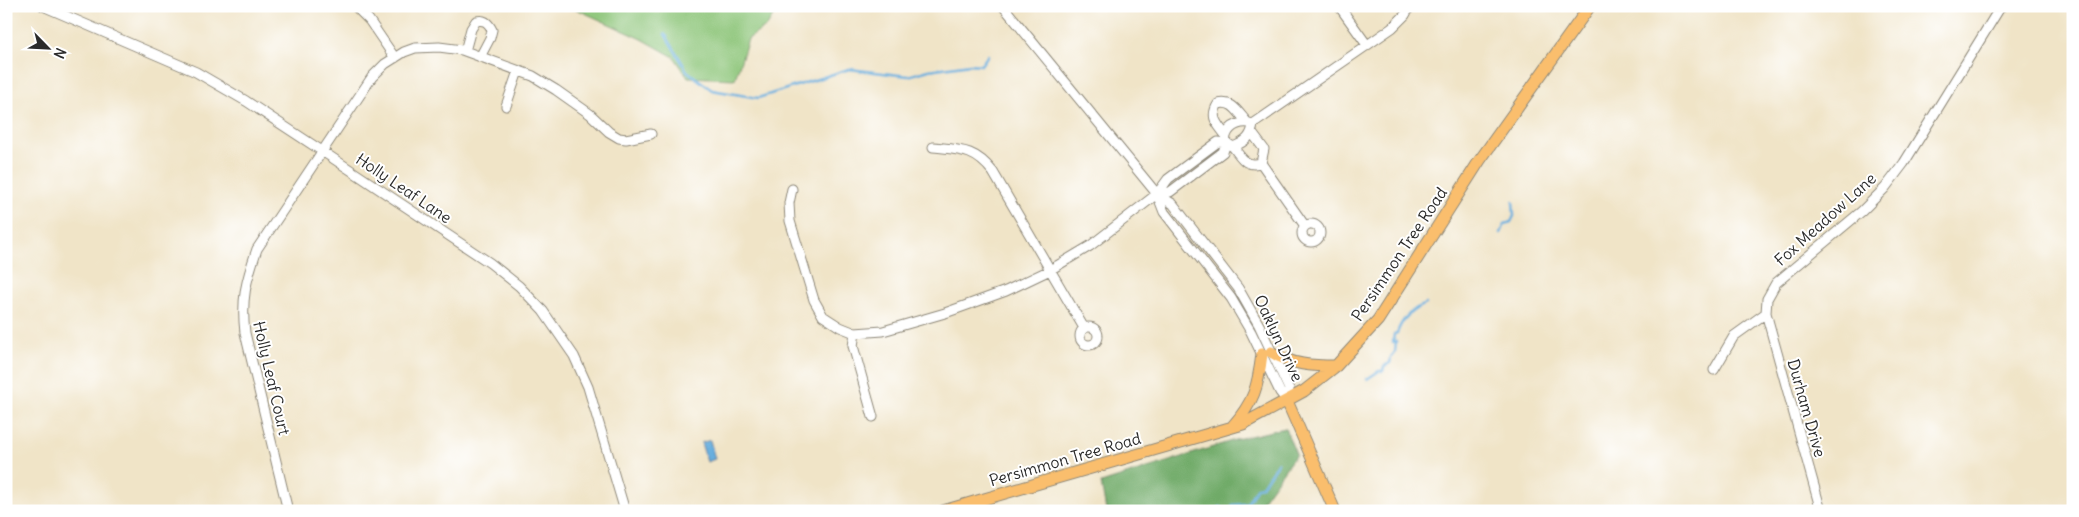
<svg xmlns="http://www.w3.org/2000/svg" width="2079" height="517" viewBox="0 0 2079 517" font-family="Delius,sans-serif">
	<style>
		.green { fill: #8bc477; stroke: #5b7851 }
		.forest { fill: #70aa68; stroke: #4e6a4a }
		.water { fill: #67aede; stroke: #496c84 }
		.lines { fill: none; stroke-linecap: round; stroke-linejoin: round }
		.stream { stroke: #67aede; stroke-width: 2.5 }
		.minor-casing { stroke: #8e8879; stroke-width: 11 }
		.major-casing { stroke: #8e8879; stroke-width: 13 }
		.minor { stroke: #fff; stroke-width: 9 }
		.major { stroke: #fabe6d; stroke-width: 11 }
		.labels { text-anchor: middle; stroke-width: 4; stroke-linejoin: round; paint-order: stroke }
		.street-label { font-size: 16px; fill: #2b2b2b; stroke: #fff }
	</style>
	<rect width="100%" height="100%" fill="#fff"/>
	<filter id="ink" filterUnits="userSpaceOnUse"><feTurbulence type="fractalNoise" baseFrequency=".02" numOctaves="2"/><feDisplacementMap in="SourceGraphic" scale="10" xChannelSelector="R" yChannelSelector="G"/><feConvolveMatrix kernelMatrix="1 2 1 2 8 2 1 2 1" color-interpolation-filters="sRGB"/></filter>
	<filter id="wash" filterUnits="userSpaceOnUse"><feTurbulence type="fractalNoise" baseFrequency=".0096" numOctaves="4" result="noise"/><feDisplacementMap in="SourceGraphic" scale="20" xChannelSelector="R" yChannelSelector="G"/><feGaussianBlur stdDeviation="1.12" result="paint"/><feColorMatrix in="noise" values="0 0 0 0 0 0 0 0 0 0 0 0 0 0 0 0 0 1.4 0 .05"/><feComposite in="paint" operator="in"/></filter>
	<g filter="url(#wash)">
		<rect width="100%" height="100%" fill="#f0e4c7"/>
		<!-- green -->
		<path class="green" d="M547 6H779L767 26 748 39 735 79 688 77 674 57 642 39 576 9Z"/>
		<!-- forest -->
		<path class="forest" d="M1285 428 1296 454 1255 511H1106L1101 483 1241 438Z"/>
		<!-- water -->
		<path class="water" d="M710 440 715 459 707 462 701 443Z"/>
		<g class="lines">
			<!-- stream -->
			<path class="stream" d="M665 34 687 71 712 90 758 98 849 69 908 76 929 70 970 64 981 65 988 55
				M1501 233 1505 224 1511 222 1514 216 1513 202
				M1367 379 1379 371H1383L1384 366 1390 363 1391 357 1395 352 1396 341 1393 342 1394 334 1397 333C1402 319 1412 309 1426 304
				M1219 511 1220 507 1228 511
				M1232 511 1233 505 1247 504 1257 487 1262 486 1278 462"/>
		</g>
	</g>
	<g filter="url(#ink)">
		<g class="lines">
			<!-- minor casing -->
			<g class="minor-casing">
				<path id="minor" d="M43 6 196 72 246 101 322 151 490 263 519 286 543 311 574 356 588 387 625 511
					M355 6 369 20 395 58
					M1003 6 1157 194 1173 204 1238 288 1259 325 1289 389 1287 401
					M1339 6 1367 45
					M465 51 471 29 476 21C484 19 488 22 492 30L490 38 480 57
					M506 106 518 71
					M1226 136C1218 124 1209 118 1218 104 1232 100 1237 111 1246 121
					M933 147C961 150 975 149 993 172L1084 328
					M1233 147C1242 158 1245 167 1261 163L1264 149 1252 133
					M1261 163 1305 226
					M792 189 789 203 790 221 814 300 823 316 840 327 855 333 883 331 945 313 1006 291 1050 270 1090 246 1157 194 1168 179 1218 142 1227 143 1233 147C1245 142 1252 137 1253 124L1392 28 1405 15 1410 6
					M1157 194 1164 212 1231 298 1251 332 1280 392 1287 401
					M1157 194 1170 192 1223 152C1226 146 1225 142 1226 136 1230 124 1243 121 1253 124
					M1302 233a9 9 0 1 1 18 0a9 9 0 1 1-18 0Z
					M1766 313 1821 511
					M1080 336a9 9 0 1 1 18 0a9 9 0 1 1-18 0Z
					M855 333 853 346 873 417
					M1714 370 1734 336 1766 313 1767 299 1776 283 1862 211 1885 188 1904 163 2001 6
					M288 511 245 333C241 299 246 281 257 249L372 77 385 64 404 52 415 48 439 47 462 50 533 76 556 90 590 114 609 132 619 138 626 139 651 134"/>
			</g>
			<!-- major casing -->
			<g class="major-casing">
				<path id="major" d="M1271 352C1291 365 1313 366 1336 366
					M1287 401 1335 511
					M1232 427C1254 402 1258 387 1262 354
					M943 511 1243 424 1304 391 1336 366 1378 320 1480 160 1590 6"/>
			</g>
			<!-- minor -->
			<use href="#minor" class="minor"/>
			<!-- major -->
			<use href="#major" class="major"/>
		</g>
	</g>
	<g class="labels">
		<!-- street labels -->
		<g class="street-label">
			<text transform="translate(404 188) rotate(34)" y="6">Holly Leaf Lane</text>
			<text transform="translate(1825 219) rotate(-42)" y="6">Fox Meadow Lane</text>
			<text transform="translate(1399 254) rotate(-56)" y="6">Persimmon Tree Road</text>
			<text transform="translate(1279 338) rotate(65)" y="6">Oaklyn Drive</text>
			<text transform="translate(272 378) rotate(77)" y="6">Holly Leaf Court</text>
			<text transform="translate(1807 408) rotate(74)" y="6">Durham Drive</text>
			<text transform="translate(1065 459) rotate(-16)" y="6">Persimmon Tree Road</text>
		</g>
	</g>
	<!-- margin -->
	<rect width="2079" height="517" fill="none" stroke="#fff" stroke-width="25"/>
	<!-- north arrow -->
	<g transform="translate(48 48) rotate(114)" stroke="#ffffff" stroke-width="4" paint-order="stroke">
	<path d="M0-4L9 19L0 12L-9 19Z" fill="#2b2b2b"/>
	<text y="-8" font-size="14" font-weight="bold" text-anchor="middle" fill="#2b2b2b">N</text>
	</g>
</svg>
